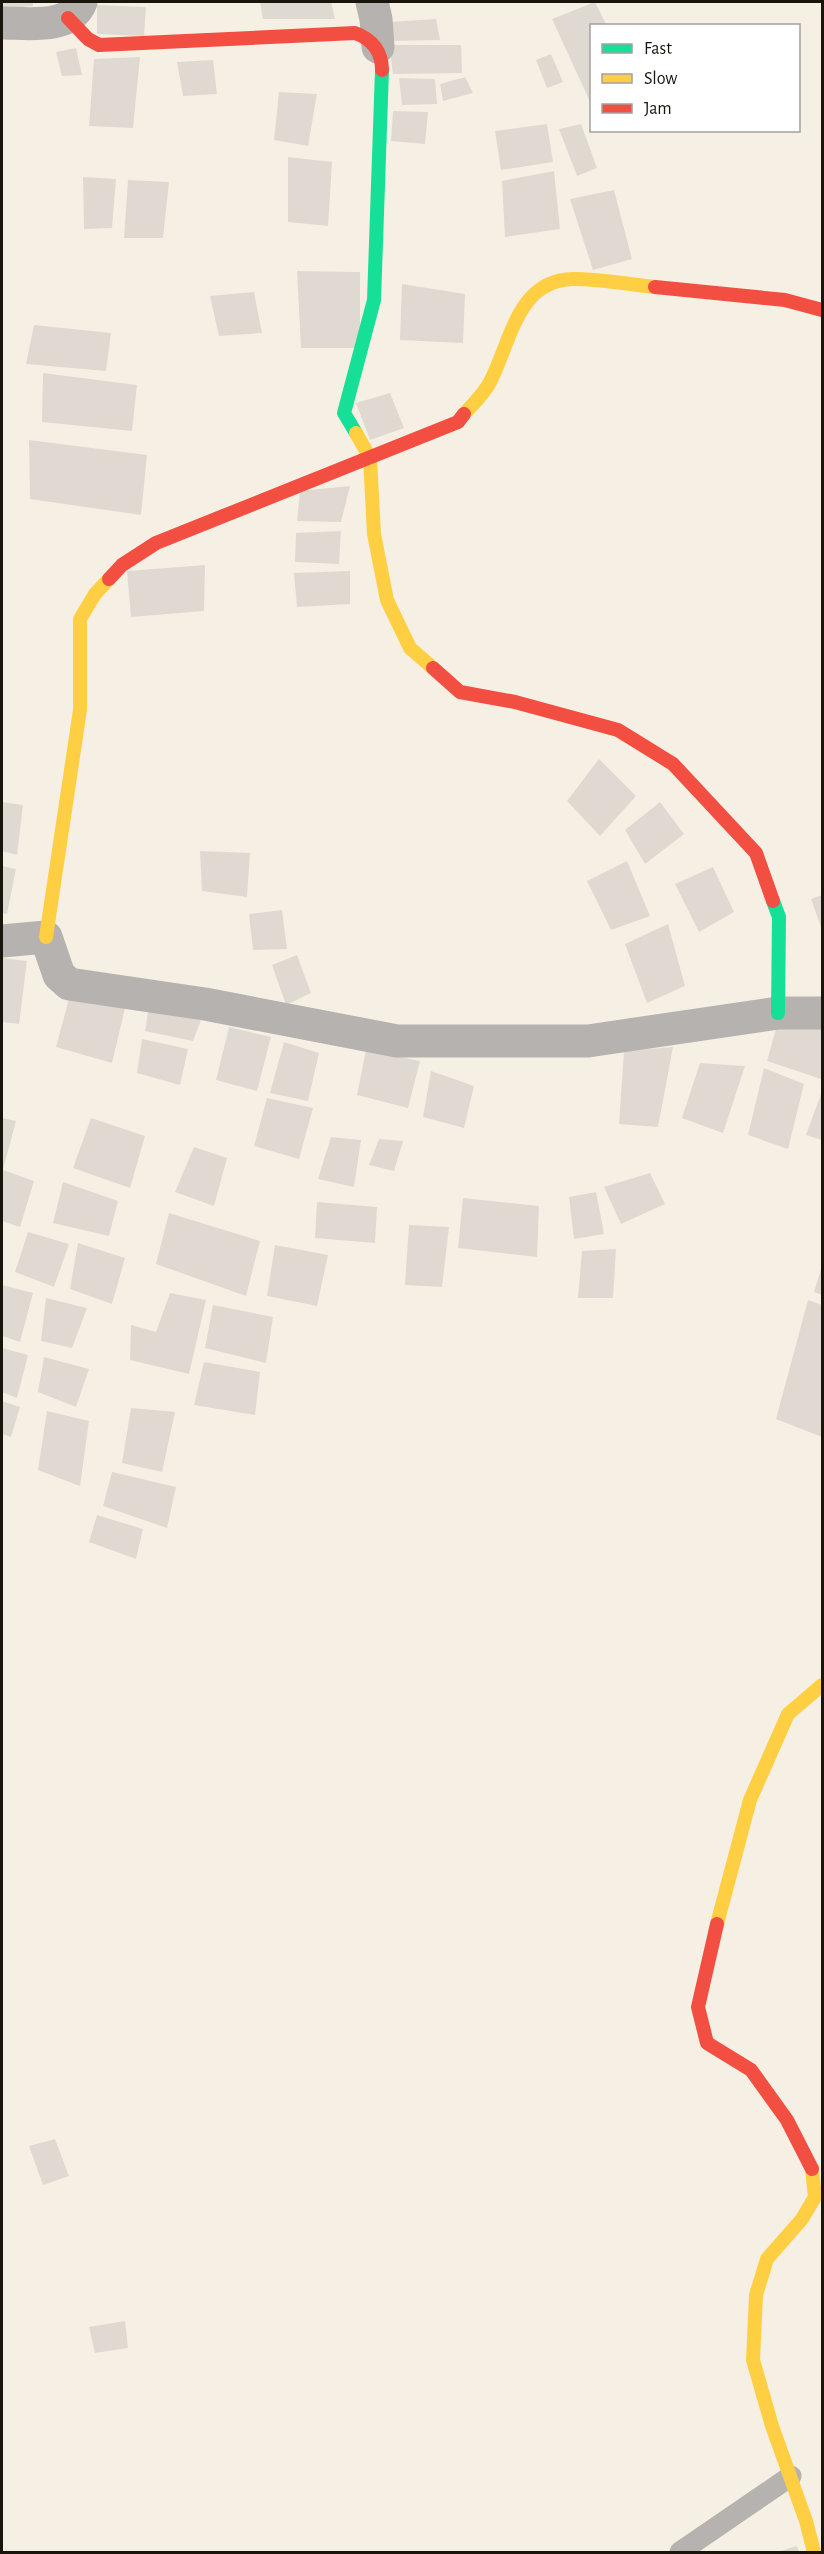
<svg xmlns="http://www.w3.org/2000/svg" width="824" height="2554" viewBox="0 0 824 2554" font-family="'Alegreya Sans',sans-serif">
	<style>
		.building { fill: #e0d9d1 }
		.lines { fill: none; stroke-linecap: round; stroke-linejoin: round }
		.lane { stroke: #b6b2b0; stroke-width: 21 }
		.street { stroke: #b6b2b0; stroke-width: 33 }
		.fast { stroke: #16e098; stroke-width: 14 }
		.slow { stroke: #ffcf43; stroke-width: 14 }
		.jam { stroke: #f24e42; stroke-width: 14 }
	</style>
	<rect width="100%" height="100%" fill="#f6f0e4"/>
	<!-- building -->
	<path class="building" d="M2 2H33V6L2 9Z
		M260 2H331L335 19H263Z
		M595 2 607 26H592V106L552 19Z
		M97 5 146 7 144 36 97 34Z
		M436 19 440 40 392 41 390 22Z
		M389 45H461L462 73 393 74Z
		M76 48 82 75 62 76 56 52Z
		M551 54 563 82 547 88 536 60Z
		M140 57 133 128 89 126 94 59Z
		M213 60 217 94 183 96 177 62Z
		M465 77 473 93 443 101 440 84Z
		M399 78 435 79 437 104 402 105Z
		M279 92 317 94 308 146 274 140Z
		M393 111 428 112 425 144 391 141Z
		M547 124 553 162 501 170 495 131Z
		M581 124 597 168 577 176 559 129Z
		M288 157 332 162 328 226 288 222Z
		M554 171 560 229 505 237 502 181Z
		M83 177 116 179 112 228 84 229Z
		M128 180 169 182 163 238H124Z
		M614 190 632 259 593 270 570 199Z
		M297 271 360 272V348H301Z
		M402 284 465 294 463 343 400 340Z
		M254 292 262 333 219 336 210 296Z
		M34 325 111 333 106 371 26 364Z
		M43 373 137 385 132 431 42 422Z
		M390 393 404 428 370 440 356 403Z
		M29 440 147 455 141 515 30 499Z
		M350 486 341 522 297 521 300 491Z
		M341 531 339 564 295 562 296 533Z
		M205 565 204 611 131 617 127 571Z
		M350 571V604L297 607 294 573Z
		M599 759 636 796 600 836 567 801Z
		M2 802 23 805 17 855 2 851Z
		M660 802 684 834 645 864 625 830Z
		M200 851 250 853 247 897 202 891Z
		M627 861 650 916 611 930 587 881Z
		M2 866 16 869 7 914 2 913Z
		M713 867 734 912 699 932 675 884Z
		M822 895V930L811 899Z
		M282 910 287 949 253 950 249 914Z
		M668 924 685 986 647 1003 625 944Z
		M297 955 311 993 286 1005 272 965Z
		M2 958 27 961 19 1024 2 1022Z
		M70 995 126 1004 112 1063 56 1047Z
		M149 1006 203 1015 193 1041 145 1031Z
		M777 1025 822 1028 821 1079 767 1061Z
		M229 1027 271 1037 257 1091 216 1080Z
		M142 1039 188 1049 180 1085 137 1073Z
		M284 1042 319 1053 308 1101 270 1093Z
		M673 1047 658 1127 619 1124 624 1051Z
		M366 1050 420 1061 408 1108 357 1095Z
		M700 1063 745 1066 723 1133 682 1118Z
		M764 1068 804 1084 788 1149 748 1135Z
		M431 1071 474 1086 464 1128 423 1117Z
		M821 1094 822 1095V1140L806 1135Z
		M267 1098 313 1108 299 1159 254 1146Z
		M2 1118 16 1121 3 1170 34 1181 20 1227 2 1221Z
		M91 1118 145 1136 130 1188 73 1168Z
		M331 1137 361 1140 354 1187 318 1179Z
		M379 1139 403 1141 394 1171 369 1165Z
		M194 1147 227 1158 214 1206 175 1192Z
		M650 1173 665 1204 621 1224 604 1187Z
		M63 1182 118 1201 109 1236 53 1223Z
		M596 1192 604 1234 574 1239 569 1197Z
		M463 1198 539 1206 537 1257 458 1248Z
		M317 1202 377 1207 375 1243 315 1238Z
		M169 1213 260 1241 246 1296 156 1264Z
		M409 1225 449 1227 442 1287 405 1285Z
		M28 1232 69 1244 54 1287 15 1272Z
		M78 1243 125 1258 112 1304 70 1289Z
		M275 1245 328 1255 317 1306 267 1296Z
		M616 1249 613 1298H578L582 1251Z
		M822 1266V1295L814 1292Z
		M2 1285 33 1293 20 1342 2 1336Z
		M170 1293 206 1300 189 1374 130 1360 131 1325 156 1332Z
		M46 1298 87 1308 72 1348 41 1341Z
		M808 1300 822 1305V1437L776 1419Z
		M213 1305 273 1317 266 1363 205 1348Z
		M2 1348 28 1355 17 1398 2 1392Z
		M44 1357 89 1369 76 1407 38 1392Z
		M204 1362 260 1372 255 1415 194 1405Z
		M2 1401 20 1407 11 1437 2 1434Z
		M131 1408 175 1412 162 1472 122 1463Z
		M47 1411 89 1421 80 1486 38 1470Z
		M112 1472 176 1487 167 1528 103 1506Z
		M97 1515 143 1529 136 1559 89 1542Z
		M55 2139 69 2176 43 2185 29 2146Z
		M125 2321 128 2348 95 2353 89 2327Z
		M797 2546 799 2552H777Z"/>
	<g class="lines">
		<!-- lane -->
		<path class="lane" d="M680 2552 791 2476"/>
		<!-- street -->
		<path class="street" d="M372 2 376 19 378 47
			M2 23C27 23 70 30 81 2
			M2 941 46 937 59 975 69 984 205 1004 397 1041H588L778 1013H822"/>
		<!-- fast -->
		<path class="fast" d="M356 433 344 413 374 300 382 70
			M773 901 779 917 778 1013"/>
		<!-- slow -->
		<path class="slow" d="M464 414C473 404 484 394 490 382 511 342 517 280 573 279 600 279 628 284 655 287
			M356 433 370 458 374 534 387 600 410 648 433 668
			M46 937 80 710V619L95 594 109 579
			M717 1924 750 1800 788 1714 822 1685
			M812 2169 815 2197 802 2219 767 2259 756 2295 753 2360 772 2426 806 2521 814 2552"/>
		<!-- jam -->
		<path class="jam" d="M68 18 88 39 99 45 355 33C372 39 382 52 382 70
			M655 287 785 300 822 310
			M109 579 122 565 156 543 458 422 464 414
			M433 668 460 692 515 702 618 730 673 764 756 853 773 901
			M717 1924 698 2007 707 2043 751 2070 787 2120 812 2169"/>
	</g>
	<!-- border -->
	<rect width="824" height="2554" fill="none" stroke="#19150d" stroke-width="6"/>
	<!-- legend -->
	<rect x="590" y="24" width="210" height="108" fill="#ffffff" stroke="#a3a19e" stroke-width="1.5"/>
	<rect x="602" y="44" width="30" height="9" fill="#16e098" stroke="#a3a19e" stroke-width="1.5"/>
	<text x="644" y="54" font-size="18" fill="#19150d">Fast</text>
	<rect x="602" y="74" width="30" height="9" fill="#ffcf43" stroke="#a3a19e" stroke-width="1.5"/>
	<text x="644" y="84" font-size="18" fill="#19150d">Slow</text>
	<rect x="602" y="104" width="30" height="9" fill="#f24e42" stroke="#a3a19e" stroke-width="1.5"/>
	<text x="644" y="114" font-size="18" fill="#19150d">Jam</text>
</svg>
